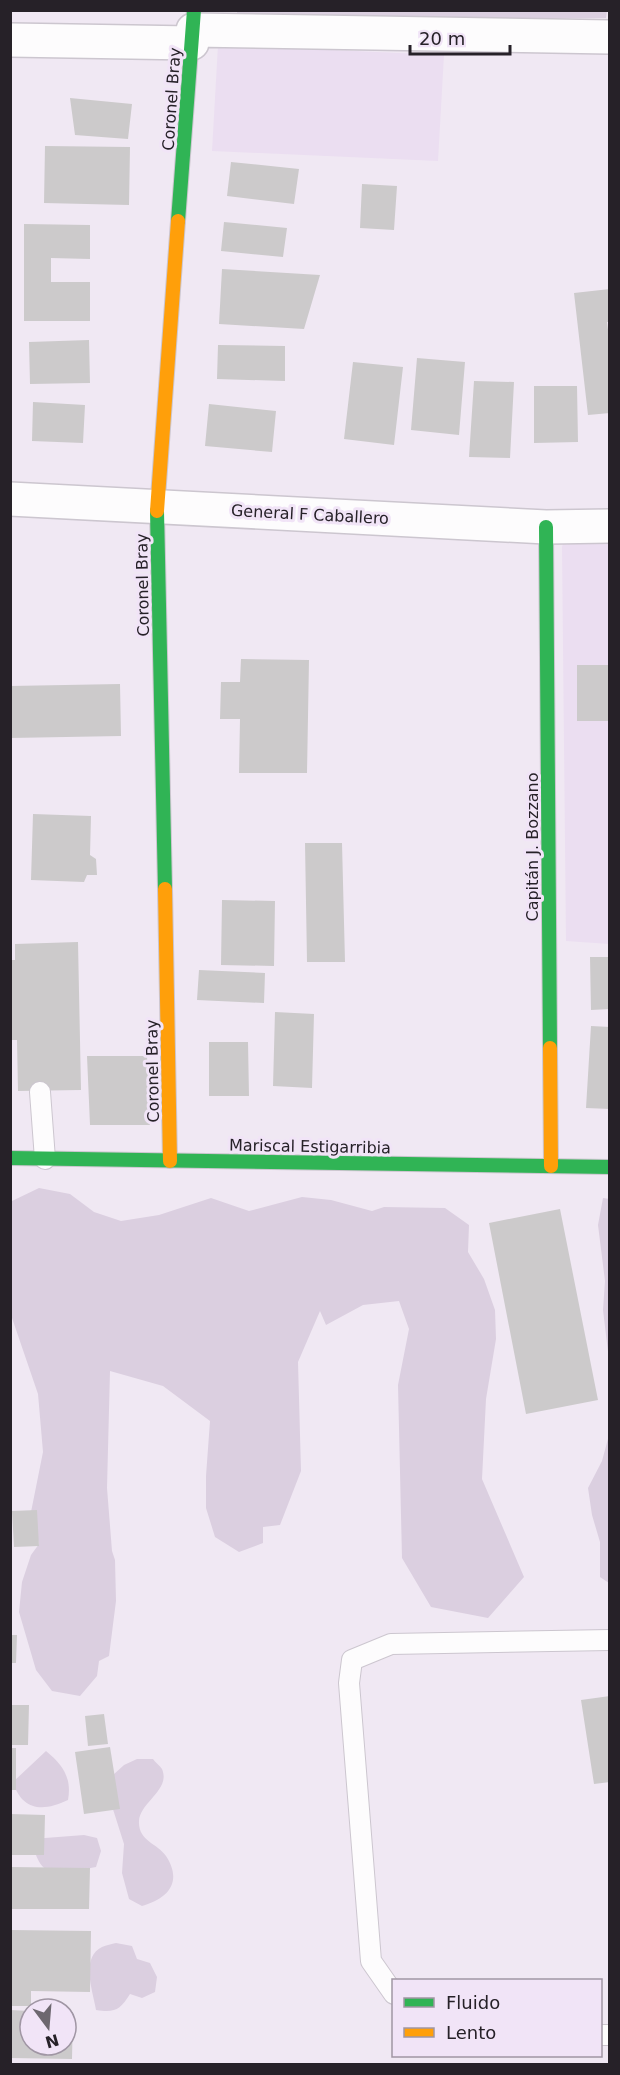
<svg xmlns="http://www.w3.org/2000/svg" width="620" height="2075" viewBox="0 0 620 2075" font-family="'DejaVu Sans',sans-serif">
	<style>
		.built { fill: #ebdef1 }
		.green { fill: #dbcfe0 }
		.building { fill: #cccacb }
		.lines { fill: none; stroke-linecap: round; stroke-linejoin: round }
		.lane-casing { stroke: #ccc6cf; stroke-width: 22 }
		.street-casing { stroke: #ccc6cf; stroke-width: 36 }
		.fast-casing { stroke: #ccc6cf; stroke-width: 16 }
		.slow-casing { stroke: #ccc6cf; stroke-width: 16 }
		.lane { stroke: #fdfcfd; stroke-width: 20 }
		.street { stroke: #fdfcfd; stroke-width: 33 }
		.fast { stroke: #30b455; stroke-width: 14 }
		.slow { stroke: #ff9f0a; stroke-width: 14 }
		.labels { text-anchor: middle; stroke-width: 6; stroke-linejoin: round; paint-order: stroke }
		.street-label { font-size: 16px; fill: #262128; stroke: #f1e4f7 }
	</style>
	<rect width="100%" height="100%" fill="#f0e8f3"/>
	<!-- built -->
	<path class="built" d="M218 45 444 55 438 161 212 151Z
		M609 536V944L566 941 562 547 564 540Z"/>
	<!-- green -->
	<path class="green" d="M237 10 607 11 606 18 237 19Z
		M39 1188 70 1194 94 1212 121 1221 159 1215 211 1198 249 1211 302 1197 331 1200 372 1211 384 1207 445 1208 469 1225 468 1252 484 1279 495 1310 496 1339 486 1399 482 1479 524 1577 488 1618 431 1607 402 1558 398 1385 409 1329 399 1301 363 1305 326 1325 320 1311 298 1362 301 1471 280 1525 263 1527V1543L239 1552 215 1537 206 1508V1476L210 1421 163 1386 110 1371 107 1488 112 1551 115 1560 116 1601 109 1656 99 1661 97 1676 80 1696 52 1691 36 1670 19 1612 22 1582 31 1555 39 1544 31 1512 43 1452 38 1394 11 1315 10 1204 12 1201Z
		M603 1198 610 1199 609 1360 603 1310 605 1281 598 1225Z
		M609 1435V1583L600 1577V1542L592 1515 588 1488 602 1461Z
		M46 1751C63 1765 72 1778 68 1800 43 1812 22 1811 13 1782Z
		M137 1759H153C155 1762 160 1766 162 1769 171 1790 140 1802 139 1821 138 1841 157 1843 166 1856 183 1882 168 1899 142 1906L129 1899 122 1873 124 1844 111 1803 113 1775 124 1765Z
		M84 1835 97 1838 101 1851 96 1867C60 1873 40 1885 32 1839Z
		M116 1943 132 1946 137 1959 150 1963 157 1977 155 1992 142 1998 130 1994C120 2010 115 2013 96 2010 93 1991 80 1958 102 1947 106 1945 112 1944 116 1943Z"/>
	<!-- building -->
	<path class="building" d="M70 98 132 104 128 139 75 135Z
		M45 146 130 147 129 205 44 203Z
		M231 162 299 169 294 204 227 196Z
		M362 184 397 186 394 230 360 228Z
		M224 222 287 228 283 257 221 251Z
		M24 224 90 225V259L51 258V282H90V321H24Z
		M222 269 320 275 304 329 219 324Z
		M610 289V322H607L610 345V413L588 415 574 293Z
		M89 340 90 383 30 384 29 342Z
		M218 345 285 346V381L217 379Z
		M417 358 465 362 459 435 411 430Z
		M353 362 403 367 394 445 344 439Z
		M474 381 514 382 510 458 469 457Z
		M534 386H577L578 442 534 443Z
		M33 402 85 405 83 443 32 441Z
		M209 404 276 411 272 452 205 446Z
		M241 659 309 660 307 773H239L240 719H220L221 682H240Z
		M577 665H610V721H577Z
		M120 684 121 736 10 738V686Z
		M33 814 91 816 90 855 96 859 97 875H87L84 882 31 880Z
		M305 843H342L345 962H307Z
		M222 900 275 901 274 966 221 965Z
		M78 942 81 1090 18 1091 17 1040H10V960H15V944Z
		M590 957H610V1009L591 1010Z
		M199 970 265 973 264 1003 197 1000Z
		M275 1012 314 1014 312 1088 273 1086Z
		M591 1026 610 1027V1109L586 1108Z
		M209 1042H248L249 1096H209Z
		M87 1056H147L150 1125H90Z
		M560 1209 598 1400 526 1414 489 1223Z
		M37 1510 39 1546 14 1547 12 1511Z
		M10 1635H17L16 1663H10Z
		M610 1696V1782L594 1784 581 1700Z
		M10 1705H29L28 1745H10Z
		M104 1714 108 1744 88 1746 85 1716Z
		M110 1747 120 1809 84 1814 75 1752Z
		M10 1748H16V1790H10Z
		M10 1814 45 1815 44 1855H10Z
		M10 1867 90 1868 89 1909H10Z
		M10 1930 91 1931 90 1992 31 1991V2006H10Z
		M10 2010 30 2011V2045H66V2012H73L72 2059 10 2058Z"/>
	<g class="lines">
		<!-- lane casing -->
		<g class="lane-casing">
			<path id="lane" d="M40 1092 45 1159
				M394 1994 371 1961 349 1683 352 1660 391 1644 610 1640
				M600 2035H610"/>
		</g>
		<!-- street casing -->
		<g class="street-casing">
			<path id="street" d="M193 30 610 37
				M10 40 192 43
				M10 499 546 527 610 526"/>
		</g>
		<!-- fast casing -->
		<g class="fast-casing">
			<path id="fast" d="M178 221 194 10
				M157 511 165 889
				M546 527 550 1048
				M10 1158 610 1167"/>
		</g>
		<!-- slow casing -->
		<g class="slow-casing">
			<path id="slow" d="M157 511 178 221
				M165 889 170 1161
				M550 1048 551 1166"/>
		</g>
		<!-- lane -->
		<use href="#lane" class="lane"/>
		<!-- street -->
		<use href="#street" class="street"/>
		<!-- fast -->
		<use href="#fast" class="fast"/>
		<!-- slow -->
		<use href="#slow" class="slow"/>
	</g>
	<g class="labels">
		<!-- street labels -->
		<g class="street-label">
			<text transform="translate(171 99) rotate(-86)" y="6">Coronel Bray</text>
			<text transform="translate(310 514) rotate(3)" y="6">General F Caballero</text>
			<text transform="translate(142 585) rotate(-91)" y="6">Coronel Bray</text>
			<text transform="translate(532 847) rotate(-90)" y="6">Capitán J. Bozzano</text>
			<text transform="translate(152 1071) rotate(-91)" y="6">Coronel Bray</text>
			<text transform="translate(310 1146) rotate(1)" y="6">Mariscal Estigarribia</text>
		</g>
	</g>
	<!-- border -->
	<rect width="620" height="2075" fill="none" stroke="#262128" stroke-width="24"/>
	<!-- legend -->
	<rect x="392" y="1979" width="210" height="78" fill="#f1e4f7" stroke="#a096a4" stroke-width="1.5"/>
	<rect x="404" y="1998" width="30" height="9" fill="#30b455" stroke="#a096a4" stroke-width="1.5"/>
	<text x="446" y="2009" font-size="18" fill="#262128">Fluido</text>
	<rect x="404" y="2028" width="30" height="9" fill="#ff9f0a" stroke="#a096a4" stroke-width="1.5"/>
	<text x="446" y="2039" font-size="18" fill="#262128">Lento</text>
	<!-- north arrow -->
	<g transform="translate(48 2027) rotate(164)"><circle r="28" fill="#f1e4f7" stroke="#a096a4" stroke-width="1.5"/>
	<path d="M0-4.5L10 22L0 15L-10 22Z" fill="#6d676f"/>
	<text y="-9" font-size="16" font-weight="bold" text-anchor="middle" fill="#262128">N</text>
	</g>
	<!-- scale -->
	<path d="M410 45v9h100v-9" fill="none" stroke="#262128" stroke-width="3"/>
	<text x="419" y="45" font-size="18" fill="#262128" stroke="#f1e4f7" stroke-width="4.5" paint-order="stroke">20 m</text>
</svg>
